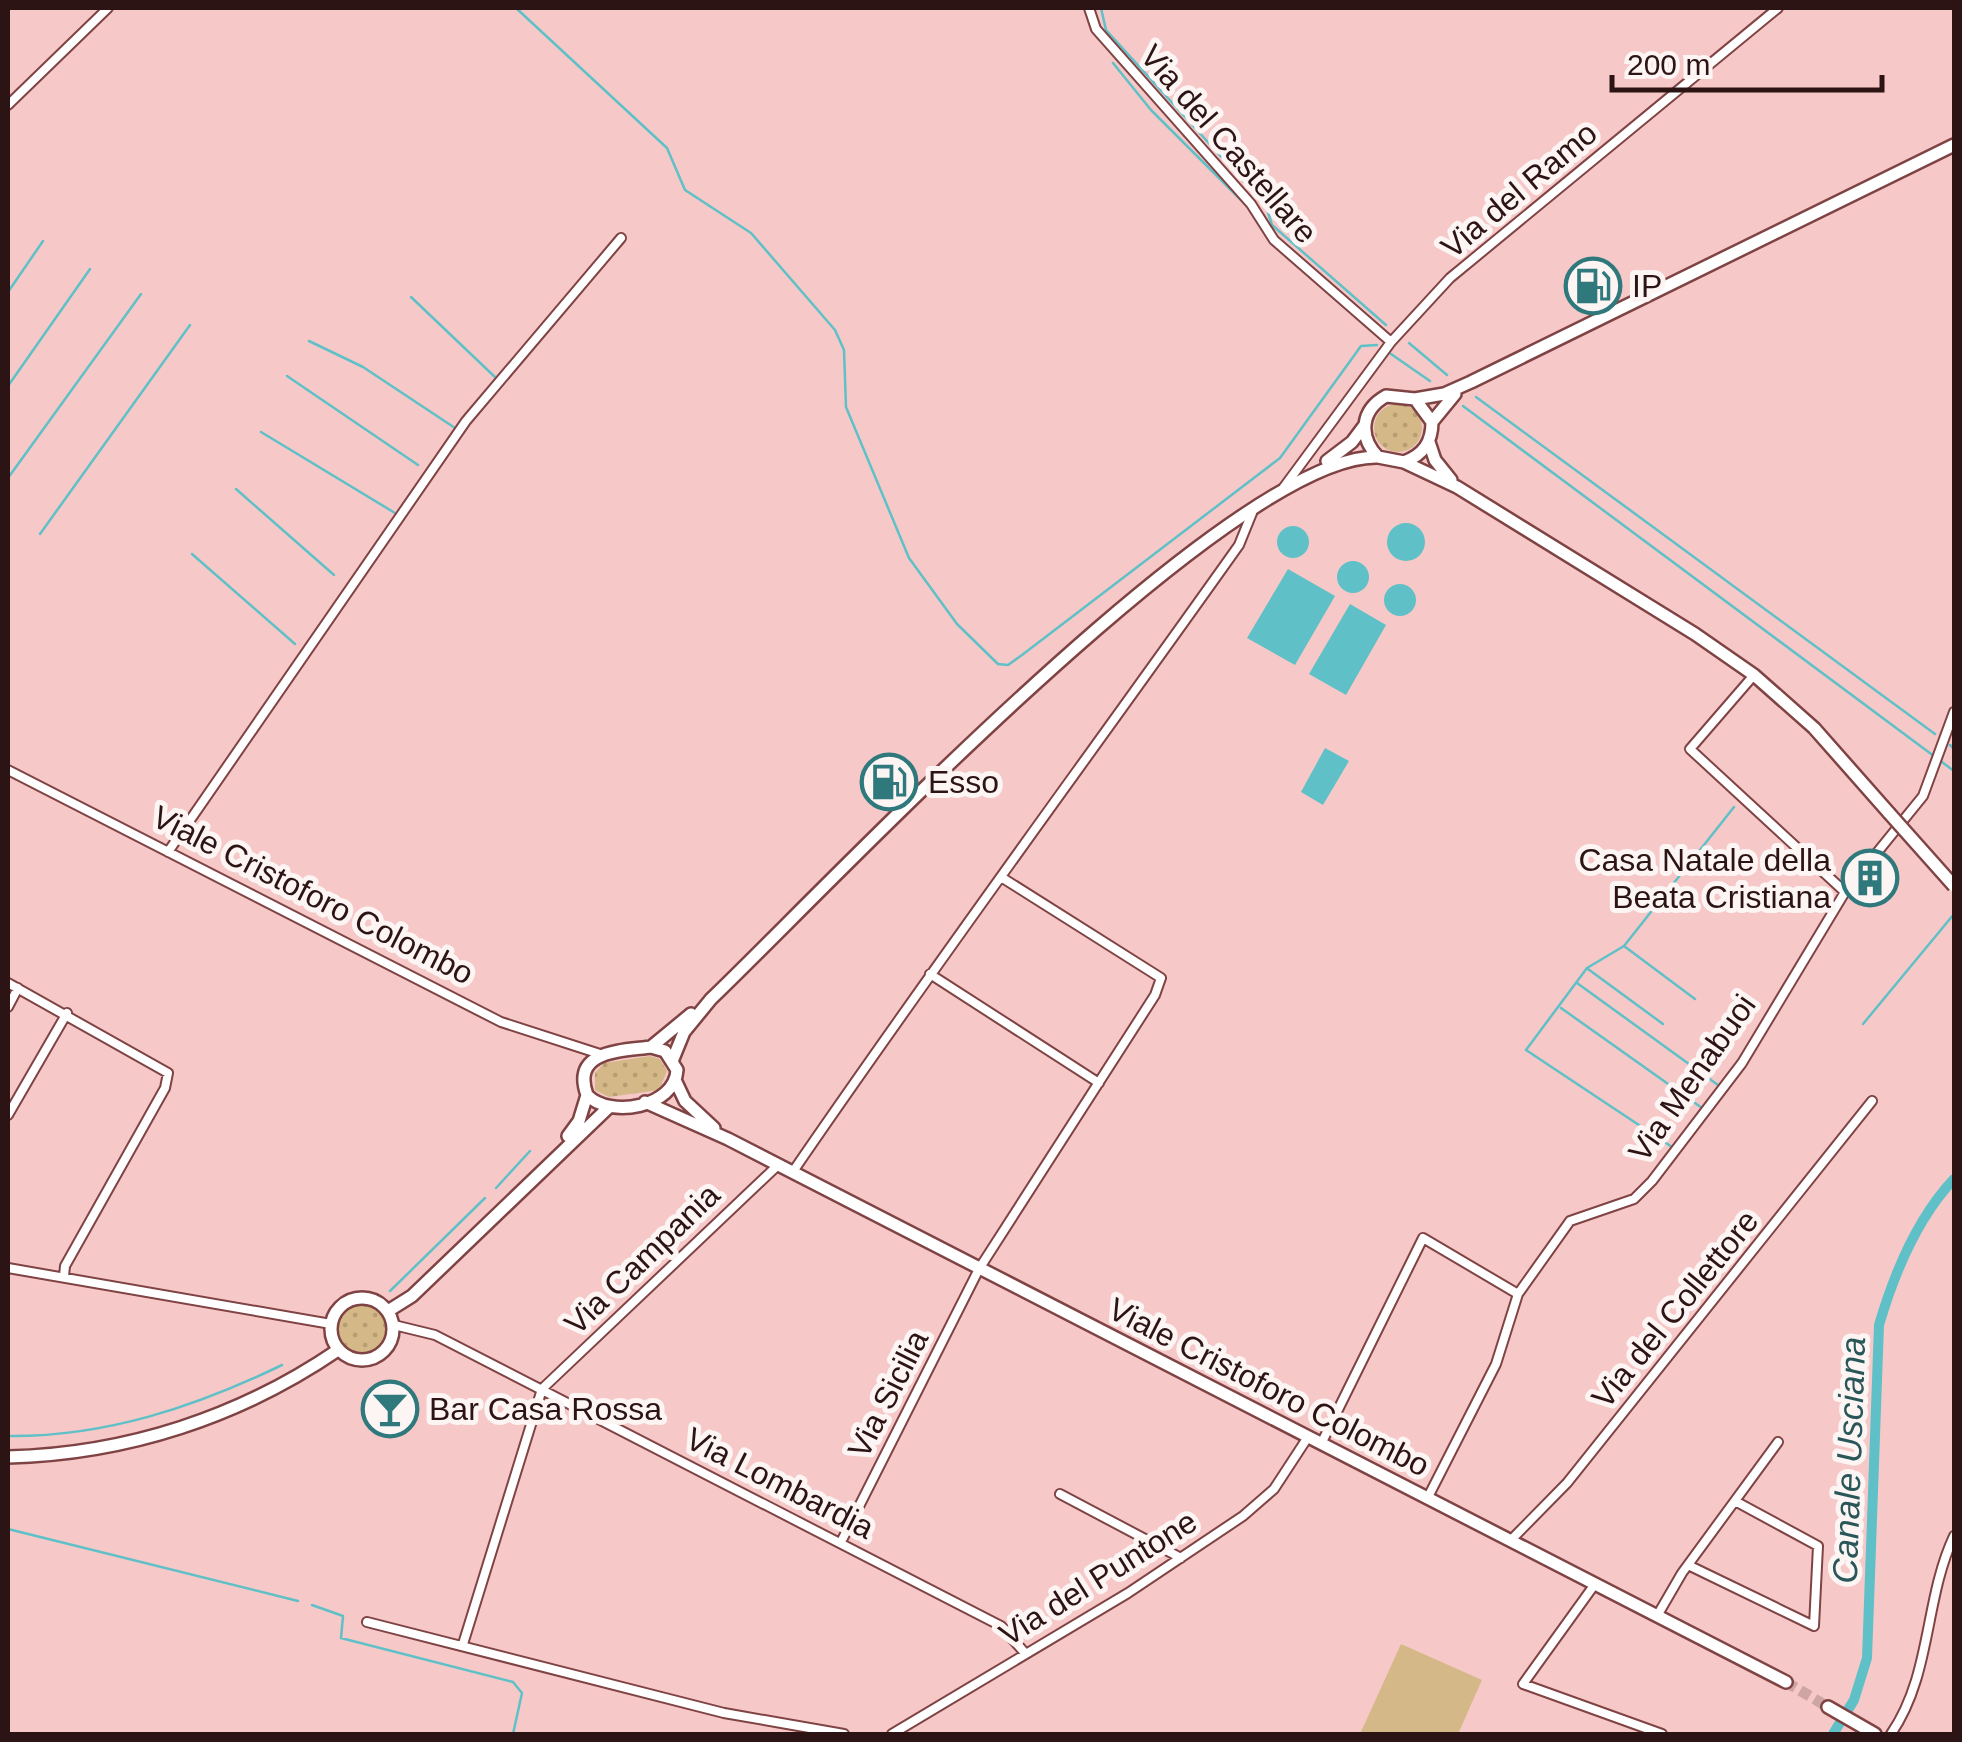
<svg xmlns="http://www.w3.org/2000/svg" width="1962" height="1742" viewBox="0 0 1962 1742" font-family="Arial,sans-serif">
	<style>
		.grass { fill: url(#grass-dots) }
		.pitch { fill: #d5b887 }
		.water { fill: #5fc1c7 }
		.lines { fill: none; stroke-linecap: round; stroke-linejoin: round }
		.stream { stroke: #5fc1c7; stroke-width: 2.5 }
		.canal { stroke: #5fc1c7; stroke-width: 10 }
		.secondary-tunnel { stroke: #cea5a4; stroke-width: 11; stroke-dasharray: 11 5.5; stroke-linecap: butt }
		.street-casing { stroke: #804344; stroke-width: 12 }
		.secondary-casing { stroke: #804344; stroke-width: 16 }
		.street { stroke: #fff; stroke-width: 8 }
		.secondary { stroke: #fff; stroke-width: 11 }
		.secondary-bridge-casing { stroke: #804344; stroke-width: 16; stroke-linecap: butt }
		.secondary-bridge { stroke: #fff; stroke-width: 11 }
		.labels { text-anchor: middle; stroke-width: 10; stroke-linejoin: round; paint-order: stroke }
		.street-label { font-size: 32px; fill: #2d1414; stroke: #fcf5f4 }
		.poi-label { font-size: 32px; fill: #2d1414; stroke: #fcf5f4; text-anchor: start }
		.water-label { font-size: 35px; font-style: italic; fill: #295658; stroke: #fcf5f4 }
	</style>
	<defs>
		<pattern id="grass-dots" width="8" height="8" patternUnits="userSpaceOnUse" patternTransform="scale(2.5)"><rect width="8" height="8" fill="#d5b887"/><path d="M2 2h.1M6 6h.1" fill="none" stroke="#b79d74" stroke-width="1.8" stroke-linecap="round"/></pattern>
	</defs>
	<rect width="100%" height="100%" fill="#f6c9c8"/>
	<!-- grass -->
	<path class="grass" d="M1374 428a24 24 0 1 1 48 0a24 24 0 1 1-48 0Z
		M650 1056 660 1059 667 1071 659 1090 609 1097 595 1090V1073L604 1063Z
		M338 1329a24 24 0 1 1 48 0a24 24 0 1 1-48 0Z"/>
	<!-- pitch -->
	<path class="pitch" d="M1401 1644 1482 1680 1458 1734H1360Z"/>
	<!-- water -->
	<path class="water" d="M1387 542a19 19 0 1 1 38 0a19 19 0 1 1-38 0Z
		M1277 542a16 16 0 1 1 32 0a16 16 0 1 1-32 0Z
		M1337 577a16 16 0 1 1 32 0a16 16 0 1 1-32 0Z
		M1288 569 1335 596 1295 665 1247 638Z
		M1384 600a16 16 0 1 1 32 0a16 16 0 1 1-32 0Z
		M1350 604 1386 625 1346 695 1309 674Z
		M1325 748 1349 761 1323 805 1301 792Z"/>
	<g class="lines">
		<!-- stream -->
		<path class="stream" d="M516 8 667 148 685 190 751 233 835 330 844 350 846 407 909 558 957 624 998 664 1008 665 1022 655 1280 458 1361 346 1377 345
			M1101 8 1106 30 1266 206 1272 225 1386 325
			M1113 63 1151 110 1246 205
			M8 292 43 241
			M411 297 496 378
			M309 341 363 367 455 428
			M1409 343 1447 375
			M1391 354 1430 381
			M287 376 418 465
			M8 386 90 269
			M1476 397 1935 734
			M1463 406 1954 771
			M261 432 395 513
			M8 478 141 294
			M236 489 334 575
			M40 534 190 325
			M192 554 295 644
			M1950 745 1954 749
			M1624 946 1695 999
			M1588 969 1663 1024
			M1577 983 1718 1085
			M1561 1008 1702 1108
			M1863 1024 1954 914
			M1672 1147 1526 1050 1587 968 1624 946 1734 807
			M496 1188 530 1151
			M390 1291 485 1198
			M8 1436C105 1437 195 1407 282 1365
			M8 1529 298 1601
			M312 1605 343 1616 341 1638 513 1682 522 1693 513 1734"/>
		<!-- canal -->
		<path class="canal" d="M1833 1734 1854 1700 1867 1658 1879 1325C1894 1274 1917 1218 1954 1179"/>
		<!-- secondary-tunnel -->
		<path class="secondary-tunnel" d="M1786 1682 1828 1707"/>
		<!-- street casing -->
		<g class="street-casing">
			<path id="street" d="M1089 8 1096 29 1251 204 1274 240 1391 342
				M8 105 108 8
				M1284 487 1391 342 1450 278 1778 8
				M1754 675 1690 749 1845 892
				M8 770 501 1022 600 1054
				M168 852 466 421 621 238
				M930 974 1099 1083
				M8 983 168 1073 165 1088 65 1266 64 1276
				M8 1007 18 988
				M8 1115 67 1013
				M792 1173C937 961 1090 755 1239 545L1252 513
				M8 1268 331 1324
				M394 1325 435 1335 1001 1626 1025 1653
				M1321 1444 1423 1238 1518 1294
				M1060 1494 1181 1558
				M1427 1499 1496 1364 1518 1294 1570 1221 1634 1199 1652 1181 1742 1063 1845 892 1923 796 1954 712
				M1510 1541 1567 1483 1872 1101
				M841 1542 979 1269 1155 995 1161 978 1001 877
				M1688 1565 1814 1626 1818 1546 1735 1501
				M1595 1584 1523 1684 1662 1734
				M1657 1616 1682 1573 1778 1442
				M367 1622 724 1713 844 1734
				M463 1644 542 1389 777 1166
				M892 1734 1128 1593 1243 1516 1274 1489 1308 1437
				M1891 1734C1932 1674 1924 1600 1954 1536"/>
		</g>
		<!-- secondary casing -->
		<g class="secondary-casing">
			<path id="secondary" d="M1415 399 1444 394 1471 382 1954 145
				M1432 422 1455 394
				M1429 442 1435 460 1451 480
				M1327 461 1352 442 1364 426
				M1404 462C1423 455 1432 443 1432 422L1415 399 1386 396C1361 410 1358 436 1378 457L1404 462 1457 487 1695 634 1754 675 1814 728 1889 813
				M651 1047 665 1051 677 1070C675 1107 610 1119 587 1095 571 1050 621 1051 651 1047Z
				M651 1047 691 1014
				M673 1059 684 1032 711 999C827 888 1234 453 1378 457
				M676 1082 685 1101 714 1128
				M645 1102 728 1139 1786 1682
				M568 1136 579 1121 587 1095
				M331 1329a31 31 0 1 1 62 0a31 31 0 1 1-62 0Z
				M388 1311 412 1296 609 1107
				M8 1457C127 1454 240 1417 338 1350
				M1828 1707 1875 1734"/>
		</g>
		<!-- street -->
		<use href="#street" class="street"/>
		<!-- secondary -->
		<use href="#secondary" class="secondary"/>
		<!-- secondary-bridge casing -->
		<g class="secondary-bridge-casing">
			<path id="secondary-bridge" d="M1889 813 1954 886"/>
		</g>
		<!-- secondary-bridge -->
		<use href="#secondary-bridge" class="secondary-bridge"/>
	</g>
	<!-- icons -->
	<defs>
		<g id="fuel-ring" transform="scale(2.875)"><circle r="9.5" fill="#fcf5f4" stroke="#2f797d" stroke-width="1.5"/><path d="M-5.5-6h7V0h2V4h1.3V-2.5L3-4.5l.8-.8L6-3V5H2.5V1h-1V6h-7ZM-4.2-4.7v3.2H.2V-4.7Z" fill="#2f797d"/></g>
		<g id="building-ring" transform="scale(2.875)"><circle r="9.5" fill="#fcf5f4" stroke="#2f797d" stroke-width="1.5"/><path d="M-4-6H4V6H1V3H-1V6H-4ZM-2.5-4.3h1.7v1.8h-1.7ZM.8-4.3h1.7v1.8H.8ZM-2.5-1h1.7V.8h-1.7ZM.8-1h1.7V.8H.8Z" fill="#2f797d"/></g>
		<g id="bar-ring" transform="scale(2.875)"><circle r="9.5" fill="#fcf5f4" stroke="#2f797d" stroke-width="1.5"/><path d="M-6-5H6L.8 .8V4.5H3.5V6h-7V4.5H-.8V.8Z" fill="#2f797d"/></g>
	</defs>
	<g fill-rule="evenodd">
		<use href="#fuel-ring" x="1593" y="286"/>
		<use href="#fuel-ring" x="889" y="782"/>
		<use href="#building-ring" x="1870" y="878"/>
		<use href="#bar-ring" x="390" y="1409"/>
	</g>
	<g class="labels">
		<!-- street labels -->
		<g class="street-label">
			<text transform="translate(1229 144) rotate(49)" y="11">Via del Castellare</text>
			<text transform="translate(1519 190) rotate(-40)" y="11">Via del Ramo</text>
			<text transform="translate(313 895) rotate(27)" y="11">Viale Cristoforo Colombo</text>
			<text transform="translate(1692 1078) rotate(-55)" y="11">Via Menabuoi</text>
			<text transform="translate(642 1259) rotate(-44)" y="11">Via Campania</text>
			<text transform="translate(1675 1309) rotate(-51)" y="11">Via del Collettore</text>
			<text transform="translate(1269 1387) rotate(27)" y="11">Viale Cristoforo Colombo</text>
			<text transform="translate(888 1394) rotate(-63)" y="11">Via Sicilia</text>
			<text transform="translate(780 1483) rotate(27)" y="11">Via Lombardia</text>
			<text transform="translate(1098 1578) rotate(-32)" y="11">Via del Puntone</text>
		</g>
		<!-- poi labels -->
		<g class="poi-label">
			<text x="1632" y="297">IP</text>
			<text x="928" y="793">Esso</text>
			<text x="1831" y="871" text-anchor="end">Casa Natale della<tspan x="1831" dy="37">Beata Cristiana</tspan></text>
			<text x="429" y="1420">Bar Casa Rossa</text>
		</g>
		<!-- water labels -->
		<g class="water-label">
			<text transform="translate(1849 1460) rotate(-88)" y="12">Canale Usciana</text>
		</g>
	</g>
	<!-- border -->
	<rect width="1962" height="1742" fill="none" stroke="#2d1414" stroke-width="20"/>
	<!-- scale -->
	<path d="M1612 75v15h270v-15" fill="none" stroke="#2d1414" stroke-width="5"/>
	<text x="1627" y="75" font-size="30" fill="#2d1414" stroke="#fcf5f4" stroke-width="8" paint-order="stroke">200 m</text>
</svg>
